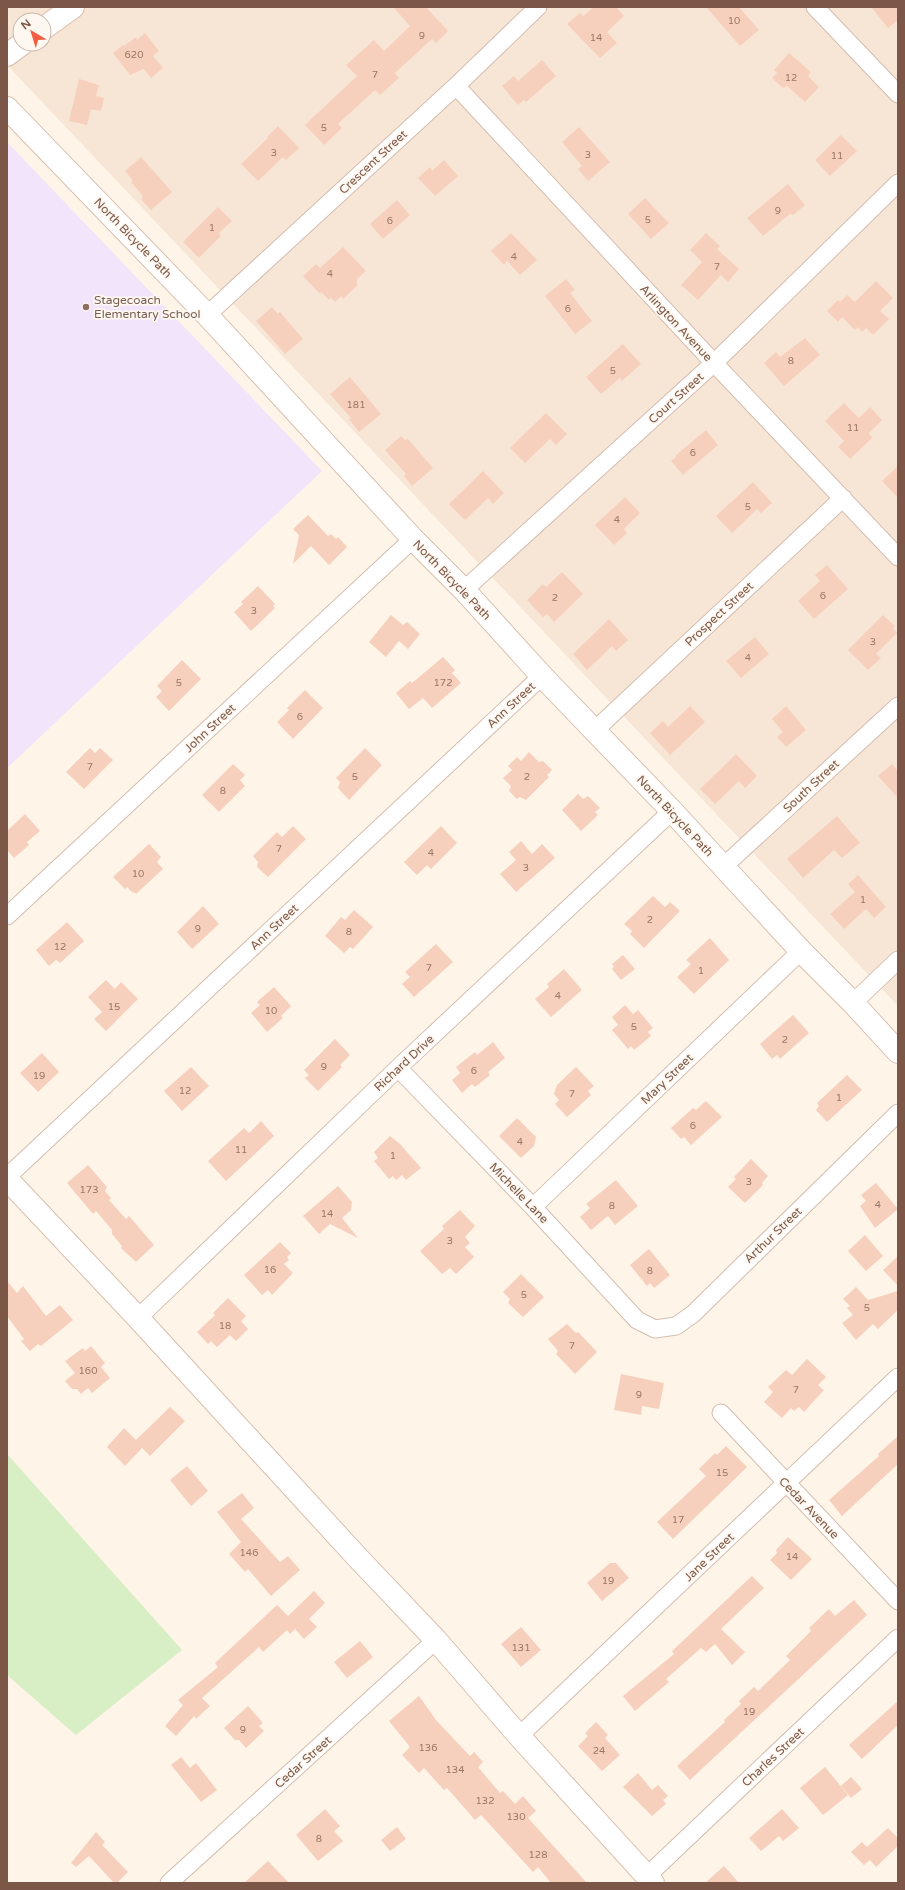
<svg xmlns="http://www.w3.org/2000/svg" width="905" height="1890" viewBox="0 0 905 1890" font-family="'Varela Round',sans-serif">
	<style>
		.residential { fill: #f7e6d6; fill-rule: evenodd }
		.education { fill: #f1e4fb }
		.green { fill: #d8eec4 }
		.building { fill: #f7d0bd }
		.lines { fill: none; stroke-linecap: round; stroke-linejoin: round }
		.street-casing { stroke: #d5bdaf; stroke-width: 19 }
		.secondary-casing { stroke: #dabeae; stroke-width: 24 }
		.street { stroke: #fff; stroke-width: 17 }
		.secondary { stroke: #fff; stroke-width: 22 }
		.education-dot { fill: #8d6e63; stroke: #fff8f0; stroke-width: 1.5 }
		.labels { text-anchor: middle; stroke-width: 3.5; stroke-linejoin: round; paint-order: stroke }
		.number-label { font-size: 10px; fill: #9b7565 }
		.street-label { font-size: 12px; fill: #7c5748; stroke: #fff8f0 }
		.education-label { font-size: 12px; fill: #785e54; stroke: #fff8f0; text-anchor: start }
	</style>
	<rect width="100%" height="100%" fill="#fef4e8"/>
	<!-- residential -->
	<path class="residential" d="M7 7H898V1006L7 65ZM20 20H44V44H20Z"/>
	<!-- education -->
	<path class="education" d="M7 142 322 471 7 768Z"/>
	<!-- green -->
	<path class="green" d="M7 1454 182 1650 76 1735 7 1675Z"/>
	<!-- building -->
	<path class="building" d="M393 7H426L448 31 436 43 432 39 395 73 399 78 380 95 375 90 338 124 342 128 324 145 305 125 357 76 346 65 374 40 384 51 410 26Z
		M594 7H616L624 16 607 32 617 43 600 58 567 24 580 13 583 16Z
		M706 7H739L759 30 740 46Z
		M871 7H898V20L888 28Z
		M145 33 159 51 153 56 163 68 151 78 144 69 130 75 113 53 123 45 124 46 136 37 137 40Z
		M789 53 811 72 808 76 819 87 805 102 787 86 783 88 772 78 777 73 774 70Z
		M542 60 556 76 526 102 524 100 518 105 502 86 514 76 518 81Z
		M79 79 99 85 96 96 104 98 101 111 91 109 87 125 69 121Z
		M278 126 299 148 286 160 283 157 258 181 241 164 268 138 267 137Z
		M579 127 610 162 588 181 578 169 582 166 562 142Z
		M841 135 857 151 830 176 815 160Z
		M141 157 172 192 151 210 141 199 143 196 131 182 133 181 125 171Z
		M444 160 458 176 435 196 418 178 430 167 432 171Z
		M788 184 805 205 793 215 790 214 763 236 747 218Z
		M645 198 669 223 651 239 628 214Z
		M397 200 410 215 383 239 370 224Z
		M218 207 232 221 219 233 221 236 199 258 183 242Z
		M511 233 537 260 520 275 507 261 504 265 491 251Z
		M706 233 720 246 717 249 739 269 728 282 721 275 698 300 681 285 702 262 690 250Z
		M343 247 366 271 357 279V286L343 299 341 296 335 302 331 298 329 300 321 292 320 294 303 276 316 264 320 268Z
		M566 279 575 290 570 293 592 321 575 334 545 296Z
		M876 281 893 298 880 311 889 319 873 335 866 328 862 332 858 327 855 330 842 317 838 322 827 311 838 300 840 302 847 295 855 302Z
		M272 307 278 314 280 312 303 339 285 354 256 321Z
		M805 338 820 355 784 386 764 363 776 352 780 357Z
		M623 344 641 364 622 381 620 378 601 394 586 377Z
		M350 377 381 414 359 432 349 419 351 418 330 394Z
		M844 403 859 418 870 407 882 420 869 433 872 438 850 459 838 447 844 441 825 421Z
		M546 413 567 434 556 445 550 439 525 463 510 448Z
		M706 430 718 445 683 475 671 461 676 457 675 456Z
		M401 436 405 440 408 439 433 468 412 486 404 476 406 474 385 450Z
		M898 466V498L882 481Z
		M483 471 504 493 493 504 488 498 465 520 449 504Z
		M753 482 772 503 761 513 757 509 732 533 716 516Z
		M625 497 640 513 624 529 627 533 614 545 595 525Z
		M308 515 328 536 331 534 336 539 338 537 347 547 329 565 311 546 293 564 299 535 293 529Z
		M827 565 848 589 814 619 798 601 820 581 815 575Z
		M562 572 583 594 554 622 547 614 543 617 527 600 543 584 546 587Z
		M258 586 275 604 273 606 275 608 251 631 234 612 243 604 241 602Z
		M391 615 403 625 407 622 420 634 408 649 399 641 386 657 369 642Z
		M883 615 895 626 893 628 897 633 876 654 881 658 868 670 848 650Z
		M609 619 628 640 616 651 612 646 587 670 573 654Z
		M755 637 769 654 741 678 726 661Z
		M443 657 455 670 452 673 461 683 432 708 423 698 409 709 396 693 410 681 412 683Z
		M182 660 201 679 169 711 156 697 162 691 157 686Z
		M305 690 323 708 293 739 277 722 289 710 287 708Z
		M690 706 705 722 670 755 650 733 663 721 668 727Z
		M786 706 806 730 786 747 777 737 783 732 772 719Z
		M90 748 95 753 100 748 113 760 84 789 66 772Z
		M365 748 382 765 349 800 338 788 340 782 336 778Z
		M529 752 539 762 543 761 552 770 547 775 549 777 526 800 520 797 517 799 509 791 511 786 503 778 512 770 508 766 517 757 521 761Z
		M736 754 757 776 745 788 739 781 715 804 700 789Z
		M233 764 245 775 240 780 245 786 219 812 202 795Z
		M892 764 898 771V798L878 776Z
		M578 794 583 799 588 796 600 808 595 812 598 815 581 831 562 810Z
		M25 814 40 831 27 842 29 845 14 858 7 850V831Z
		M837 816 860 843 842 858 834 850 803 878 787 859Z
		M293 826 306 839 268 877 257 867 258 862 253 856 277 832 282 837Z
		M441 826 457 843 431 869 427 865 417 875 404 862Z
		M521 841 532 854 542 844 555 858 516 892 500 874 516 860 509 852Z
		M149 844 161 857 157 862 163 869 136 894 134 892 133 893 127 887 125 889 113 877Z
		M858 875 886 907 874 918 866 909 844 929 830 914 855 892 848 884Z
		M653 896 665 907 670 902 680 911 644 948 630 934 632 931 624 924Z
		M203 906 219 924 192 949 177 932Z
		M354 910 373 927 353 949 350 947 344 953 325 936 341 917 345 920Z
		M67 922 84 941 60 963 56 960 49 966 36 950Z
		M710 938 729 960 694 994 677 977 691 964 686 960Z
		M436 944 453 962 414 997 402 984 410 977 405 972Z
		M623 955 635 969 621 980 612 969 614 967 612 964Z
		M564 969 582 990 551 1017 535 999 549 987 547 984Z
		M106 980 115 989 121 982 138 999 106 1031 94 1019 102 1012 88 997Z
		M274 987 291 1006 281 1016 283 1018 267 1032 251 1013 260 1005 257 1002Z
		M625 1005 633 1014 638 1010 653 1028 648 1032 651 1036 634 1050 631 1046 628 1049 612 1030 618 1025 612 1017Z
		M793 1015 809 1033 780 1059 777 1055 772 1059 760 1044Z
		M335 1039 350 1055 340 1065 342 1067 318 1091 305 1078 309 1075 304 1070Z
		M493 1042 505 1058 488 1072 490 1075 475 1087 472 1084 462 1093 452 1080 460 1073 456 1067 475 1052 477 1055Z
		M42 1053 59 1072 38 1092 20 1073Z
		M191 1067 209 1086 182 1111 164 1091Z
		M576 1067 594 1086 588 1091 591 1095 567 1117 555 1104 559 1100 554 1094 557 1085Z
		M847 1075 862 1090 827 1122 816 1110 819 1106 817 1103Z
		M706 1101 722 1117 691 1145 684 1137 681 1139 671 1128 693 1108 696 1110Z
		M517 1118 536 1137 534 1146 521 1158 499 1136Z
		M261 1121 274 1136 226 1181 208 1161 244 1128 249 1133Z
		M390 1136 400 1144 421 1168 406 1180 402 1175 396 1180 393 1176 389 1179 374 1161 378 1158 374 1152Z
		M751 1159 768 1176 762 1183 763 1185 745 1203 728 1187 736 1179 734 1177Z
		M88 1165 107 1187 105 1191 111 1198 109 1200 126 1219 129 1216 154 1245 136 1262 121 1248 122 1246 112 1234V1230L96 1211 93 1214 67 1183Z
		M616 1180 638 1206 615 1225 608 1216 591 1230 580 1217 590 1208 586 1204Z
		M876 1183 898 1209 875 1228 860 1206 866 1201 861 1195Z
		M338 1186 352 1202 351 1210 342 1218 358 1238 330 1224 319 1234 303 1216Z
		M460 1210 475 1226 465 1237 470 1243 465 1247 474 1257 456 1274 450 1268 442 1274 420 1251 444 1229 442 1226Z
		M865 1235 883 1256 866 1271 848 1251Z
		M280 1242 291 1253 287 1257 289 1260 284 1264 293 1273 272 1295 268 1290 262 1295 244 1275Z
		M649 1249 670 1275 654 1288 650 1283 647 1286 630 1265Z
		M898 1256V1286L883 1270Z
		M521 1274 544 1297 523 1317 508 1303 510 1299 503 1292Z
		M7 1281 17 1293 23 1286 46 1316 60 1305 73 1320 41 1346 38 1344 30 1351 21 1341 24 1339 7 1316Z
		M856 1287 868 1300 898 1291V1310L878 1329 873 1324 856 1340 842 1323 853 1315 847 1308 850 1306 843 1299Z
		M228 1298 246 1316 241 1321 248 1329 236 1341 230 1335 217 1347 211 1341 208 1344 197 1332 215 1315 213 1313Z
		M567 1324 576 1333 578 1332 597 1352 575 1374 556 1354 558 1351 548 1339Z
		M91 1346 105 1363 101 1367 110 1378 92 1393 88 1388 81 1394 77 1389H72L65 1381 75 1373 65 1361 83 1348 85 1351Z
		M807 1359 826 1377 818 1385 824 1390 804 1412 799 1407 794 1411 791 1408 782 1418 764 1402 773 1392 768 1387 786 1370 792 1375Z
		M621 1374 664 1383 659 1409 642 1406 641 1415 614 1410Z
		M170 1407 185 1421 150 1456 142 1448 125 1466 107 1447 124 1428 136 1440Z
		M898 1436V1464L842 1516 829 1500 879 1456 878 1454Z
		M726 1446 747 1467 673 1539 657 1522 706 1476 699 1469 715 1453 717 1455Z
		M187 1466 208 1491 191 1506 170 1480Z
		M242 1493 254 1508 241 1519 280 1562 288 1556 300 1570 271 1596 248 1569 245 1572 229 1554 241 1542 217 1512Z
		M788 1537 812 1559 791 1580 770 1560 777 1553 776 1550Z
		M610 1563H616L629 1578 602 1601 587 1583Z
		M752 1576 764 1588 721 1629 745 1652 732 1665 715 1644 706 1652 701 1648 666 1679 669 1682 635 1711 623 1696 674 1654 672 1651Z
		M314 1591 325 1603 309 1619 317 1627 304 1639 295 1629 290 1634 287 1630 263 1652 259 1647 202 1698 210 1706 196 1719 194 1716 176 1736 165 1726 183 1705 178 1700 218 1667 215 1663 277 1605 288 1616Z
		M854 1600 867 1615 690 1780 677 1766 725 1722 724 1720 741 1704 739 1701 754 1687 758 1691 790 1660 786 1656 811 1631 809 1628 829 1609 835 1616Z
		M521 1627 541 1650 521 1667 501 1644Z
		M360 1641 373 1657 347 1678 334 1662Z
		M419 1696 436 1720 470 1756 474 1752 483 1762 478 1767 500 1793 503 1791 515 1804 523 1796 536 1811 528 1818 587 1883H551L538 1867 533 1872 481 1815 475 1820 447 1788 444 1790 424 1768 419 1773 402 1755 410 1747 389 1721Z
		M898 1701V1725L862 1759 849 1745Z
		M248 1706 263 1723 259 1726 264 1731 246 1748 239 1740H235L224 1728Z
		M596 1722 608 1735 605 1738 620 1755 602 1771 578 1746 588 1736 585 1733Z
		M181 1757 190 1768 196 1763 217 1790 201 1802 171 1765Z
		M825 1767 848 1795 823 1815 800 1788Z
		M638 1773 652 1790 658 1785 668 1796 663 1800 666 1804 652 1816 623 1787Z
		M851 1777 862 1789 851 1798 841 1786Z
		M325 1809 340 1826 334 1831 343 1841 318 1861 296 1835Z
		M782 1809 799 1828 783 1841 779 1836 761 1851 749 1838Z
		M397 1827 406 1839 390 1851 381 1840Z
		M888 1828 898 1838V1846L876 1867 870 1860 864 1865 851 1852 862 1842 867 1847Z
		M96 1832 105 1842 102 1845 128 1872 117 1883H114L89 1856 76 1867 71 1863Z
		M268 1861 289 1883H244Z
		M724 1866 739 1883H705Z"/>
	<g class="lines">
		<!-- street casing -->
		<g class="street-casing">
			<path id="street" d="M815 7 898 94
				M456 86 714 363 898 557
				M207 315 456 86 538 7
				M464 590 714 363 898 183
				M594 731 843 498
				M723 867 898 706
				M7 916 413 539
				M853 1003 898 960
				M398 1068 533 1207 637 1320 655 1329 676 1326 693 1314 898 1113
				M7 1177 542 676
				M533 1207 801 951
				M138 1318 398 1068 672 811
				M721 1413 898 1601
				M519 1736 898 1377
				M647 1876 898 1638
				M169 1883 436 1640"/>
		</g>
		<!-- secondary casing -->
		<g class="secondary-casing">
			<path id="secondary" d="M44 28 73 7
				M7 55 22 44
				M7 108 207 315 413 539 464 590 542 676 672 811 801 951 853 1003 898 1052
				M7 1179 138 1318 358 1558 436 1640 519 1736 653 1883"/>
		</g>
		<!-- street -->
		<use href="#street" class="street"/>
		<!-- secondary -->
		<use href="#secondary" class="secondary"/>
	</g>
	<!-- markers -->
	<circle class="education-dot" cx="86" cy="307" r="4"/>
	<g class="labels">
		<!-- number labels -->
		<g class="number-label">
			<text x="734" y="24">10</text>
			<text x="422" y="39">9</text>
			<text x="596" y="41">14</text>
			<text x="134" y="58">620</text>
			<text x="375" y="78">7</text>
			<text x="791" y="81">12</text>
			<text x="324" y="131">5</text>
			<text x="274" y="156">3</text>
			<text x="588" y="158">3</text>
			<text x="837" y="159">11</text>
			<text x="778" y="214">9</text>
			<text x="648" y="223">5</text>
			<text x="390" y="224">6</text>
			<text x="212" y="231">1</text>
			<text x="514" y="260">4</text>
			<text x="717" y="270">7</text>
			<text x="330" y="277">4</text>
			<text x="568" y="312">6</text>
			<text x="791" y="364">8</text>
			<text x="613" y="374">5</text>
			<text x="356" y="408">181</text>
			<text x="853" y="431">11</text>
			<text x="693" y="456">6</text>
			<text x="748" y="510">5</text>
			<text x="617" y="523">4</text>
			<text x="823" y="599">6</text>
			<text x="555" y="601">2</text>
			<text x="254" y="614">3</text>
			<text x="873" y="645">3</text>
			<text x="748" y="661">4</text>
			<text x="179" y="686">5</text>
			<text x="443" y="686">172</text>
			<text x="300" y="720">6</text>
			<text x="90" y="770">7</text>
			<text x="355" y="780">5</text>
			<text x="527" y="780">2</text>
			<text x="223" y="794">8</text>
			<text x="279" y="852">7</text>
			<text x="431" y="856">4</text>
			<text x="526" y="871">3</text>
			<text x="138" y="877">10</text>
			<text x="863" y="903">1</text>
			<text x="650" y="923">2</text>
			<text x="198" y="932">9</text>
			<text x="349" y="935">8</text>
			<text x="60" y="950">12</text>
			<text x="429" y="971">7</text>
			<text x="701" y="974">1</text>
			<text x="558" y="999">4</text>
			<text x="114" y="1010">15</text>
			<text x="271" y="1014">10</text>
			<text x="634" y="1030">5</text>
			<text x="785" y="1043">2</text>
			<text x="324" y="1070">9</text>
			<text x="474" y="1074">6</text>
			<text x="39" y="1079">19</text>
			<text x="185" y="1094">12</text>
			<text x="572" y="1097">7</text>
			<text x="839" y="1101">1</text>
			<text x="693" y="1129">6</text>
			<text x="520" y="1145">4</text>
			<text x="241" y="1153">11</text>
			<text x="393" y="1159">1</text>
			<text x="749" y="1185">3</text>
			<text x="89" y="1193">173</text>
			<text x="878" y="1208">4</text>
			<text x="612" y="1209">8</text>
			<text x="327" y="1217">14</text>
			<text x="450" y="1244">3</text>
			<text x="270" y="1273">16</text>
			<text x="650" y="1274">8</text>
			<text x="524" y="1298">5</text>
			<text x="867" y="1311">5</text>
			<text x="225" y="1329">18</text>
			<text x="572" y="1349">7</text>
			<text x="88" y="1374">160</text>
			<text x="796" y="1393">7</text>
			<text x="639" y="1398">9</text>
			<text x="722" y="1476">15</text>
			<text x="678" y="1523">17</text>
			<text x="249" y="1556">146</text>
			<text x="792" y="1560">14</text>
			<text x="608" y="1584">19</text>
			<text x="521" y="1651">131</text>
			<text x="749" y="1715">19</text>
			<text x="243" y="1733">9</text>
			<text x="428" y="1751">136</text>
			<text x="599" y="1754">24</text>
			<text x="455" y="1773">134</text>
			<text x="485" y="1804">132</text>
			<text x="516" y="1820">130</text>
			<text x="319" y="1842">8</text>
			<text x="538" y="1858">128</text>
		</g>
		<!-- street labels -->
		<g class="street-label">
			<text transform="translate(373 162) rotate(-43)" y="4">Crescent Street</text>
			<text transform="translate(133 238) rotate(46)" y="4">North Bicycle Path</text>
			<text transform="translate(676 323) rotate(47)" y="4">Arlington Avenue</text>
			<text transform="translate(676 398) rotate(-42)" y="4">Court Street</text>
			<text transform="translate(452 580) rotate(46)" y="4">North Bicycle Path</text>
			<text transform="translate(719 614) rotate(-43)" y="4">Prospect Street</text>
			<text transform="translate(511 705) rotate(-43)" y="4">Ann Street</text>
			<text transform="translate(210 728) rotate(-43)" y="4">John Street</text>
			<text transform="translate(811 786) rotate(-43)" y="4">South Street</text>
			<text transform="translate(675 816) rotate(47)" y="4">North Bicycle Path</text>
			<text transform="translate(274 927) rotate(-43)" y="4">Ann Street</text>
			<text transform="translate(404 1063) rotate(-43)" y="4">Richard Drive</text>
			<text transform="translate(667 1079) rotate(-44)" y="4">Mary Street</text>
			<text transform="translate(519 1193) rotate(46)" y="4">Michelle Lane</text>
			<text transform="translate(773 1235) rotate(-44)" y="4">Arthur Street</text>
			<text transform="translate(809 1508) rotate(46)" y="4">Cedar Avenue</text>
			<text transform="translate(709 1557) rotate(-44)" y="4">Jane Street</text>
			<text transform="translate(773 1757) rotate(-43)" y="4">Charles Street</text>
			<text transform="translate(303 1762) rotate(-42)" y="4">Cedar Street</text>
		</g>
		<!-- education labels -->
		<g class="education-label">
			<text x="94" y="304">Stagecoach<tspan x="94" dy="14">Elementary School</tspan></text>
		</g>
	</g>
	<!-- border -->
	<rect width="905" height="1890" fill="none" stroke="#7c5748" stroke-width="16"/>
	<!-- north arrow -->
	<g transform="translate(32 32) rotate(322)"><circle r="19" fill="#fff8f0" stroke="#cbb8ad"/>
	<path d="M0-3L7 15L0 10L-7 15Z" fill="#f35e43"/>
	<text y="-6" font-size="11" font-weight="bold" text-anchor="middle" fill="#7c5748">N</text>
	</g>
</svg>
